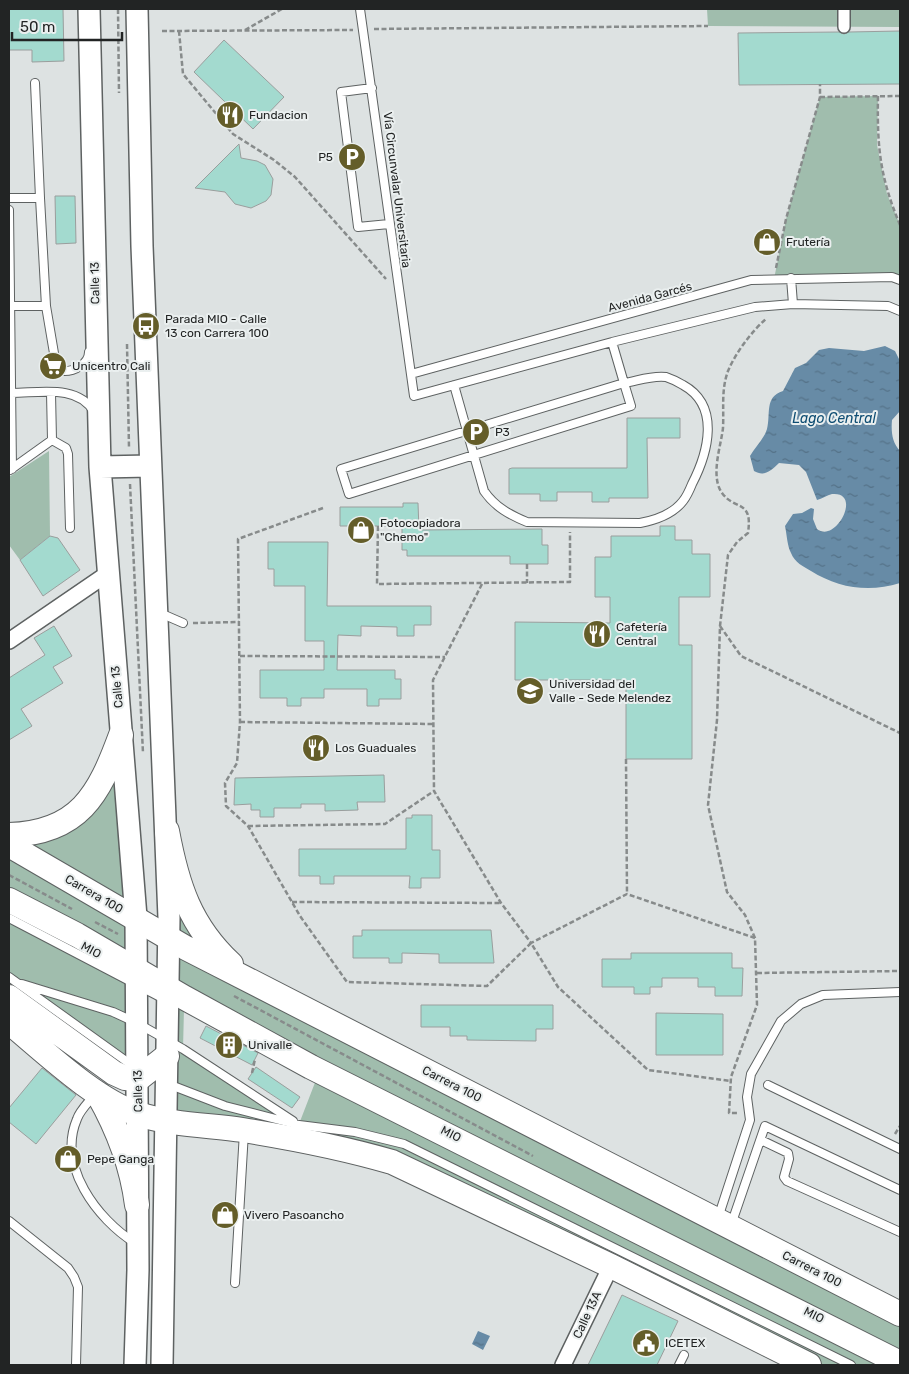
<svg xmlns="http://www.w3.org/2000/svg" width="909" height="1374" viewBox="0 0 909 1374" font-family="Rubik,sans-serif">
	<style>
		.grass { fill: #a0bdad; fill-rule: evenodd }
		.water { fill: url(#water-ripples) }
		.building { fill: #a3dacf; stroke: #9a9e9d }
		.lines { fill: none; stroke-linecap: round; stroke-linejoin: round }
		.service-casing { stroke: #5e6262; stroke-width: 10 }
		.pedestrian-casing { stroke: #5e6262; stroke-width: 14 }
		.minor-casing { stroke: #5e6262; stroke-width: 18 }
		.secondary-casing { stroke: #5e6262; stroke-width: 24 }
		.primary-casing { stroke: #5e6262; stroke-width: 26 }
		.path { stroke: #878b8b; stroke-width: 2.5; stroke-dasharray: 5 2.5; stroke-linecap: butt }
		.service { stroke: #fff; stroke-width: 8 }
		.pedestrian { stroke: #fff; stroke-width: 11 }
		.minor { stroke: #fff; stroke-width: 15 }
		.secondary { stroke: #fff; stroke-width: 21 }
		.primary { stroke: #fff; stroke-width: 24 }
		.labels { text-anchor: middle; stroke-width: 4; stroke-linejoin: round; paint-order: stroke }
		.poi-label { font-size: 12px; fill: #222424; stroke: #eaefef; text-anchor: start }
		.street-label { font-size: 12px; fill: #222424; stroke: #eaefef }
		.water-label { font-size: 14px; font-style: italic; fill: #0e4d73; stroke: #eaefef }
	</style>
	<defs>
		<pattern id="water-ripples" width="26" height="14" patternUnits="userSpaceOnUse" patternTransform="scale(1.25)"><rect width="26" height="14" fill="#678ba6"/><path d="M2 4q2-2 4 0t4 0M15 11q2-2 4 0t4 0" fill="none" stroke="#547187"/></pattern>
	</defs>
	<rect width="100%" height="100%" fill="#dde2e2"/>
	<!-- grass -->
	<path class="grass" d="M707 9H900V27L708 26Z
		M878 96 877 145 887 194 900 225V280L774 279 786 219 820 97Z
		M49 451 50 536 20 560 9 545V477Z
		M121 735 137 1069 9 977V835L75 816Z
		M167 831 216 950 900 1314V1365H809L392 1162 166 1120ZM184 1009 316 1080 299 1124 183 1049Z"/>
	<!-- water -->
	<path class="water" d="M885 346 895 351 900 361V411L892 420C891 432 892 442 900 451V583C869 593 838 588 811 571 803 566 795 563 791 553 787 545 787 535 785 526L793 514 802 513 811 508 814 509 813 519 817 529C836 544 863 491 832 494 827 495 822 499 817 500L806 472 799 465 779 463C771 471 764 477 754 471L750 456C755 447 764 439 767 429 771 414 764 397 783 391L795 368 806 363 819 350 829 348 864 351Z
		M478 1331 490 1336 483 1350 472 1344Z"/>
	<!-- building -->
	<path class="building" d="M9 9H63L64 61 32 62V50H9Z
		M900 31V84L739 85 738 33 839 32 844 34 849 32Z
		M224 40 284 97 253 129 194 72Z
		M239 144 241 158 257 161 265 165 273 179 271 195 266 201 251 208 235 204 225 192 195 188Z
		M55 196H75L76 243 56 244Z
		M627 418H680V438H647L648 498H609V502H592V492H557V501H540V494H509V469L512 468H627Z
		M403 503H418L419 530 542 529V545H548V564H510V556H407V550H402V526H340V507H403Z
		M660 526H675V540H692V554H710V597H679V645H692V759H626V680H515V622L610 623V597H595V557H611V536H660Z
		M50 536 58 538 80 570 43 596 20 560Z
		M268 542H328L327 606H431V625H414V636H397V627L361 626V636L338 635 337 670H395V679H401V699H379V706H367V689H324V698H301V706H287V698H260V670H324V641H305V586H274V569H268Z
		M54 626 72 656 53 667 63 683 21 709 32 726 9 740V678L45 655 34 638Z
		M384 775 385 802H357L358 810 325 811V804H301V808H274V817H260V810H251V804L234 805 235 778Z
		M412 815H432V850H440V878H421V888H409L410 876H334V884H320V876H299V849H406V818H412Z
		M362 930H491L494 963H439V954L402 953V963H389V958H353V936H362Z
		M631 953H732V968H743L742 996H715V987H698V978H662V987H650V994H634V987H602V959H631Z
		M421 1005H553V1029H536V1041L467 1040V1036H450V1027H421Z
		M656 1013 723 1014V1055H656Z
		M206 1026 258 1053 252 1065 200 1038Z
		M256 1067 300 1097 292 1108 248 1079Z
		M42 1068 76 1095 36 1144 9 1122V1108Z
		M622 1295 678 1321 657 1365H588Z"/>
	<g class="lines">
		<!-- service casing -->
		<g class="service-casing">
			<path id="service" d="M360 9 414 396 612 342 755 307 793 304 888 306 900 311
				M35 83 40 198
				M372 88 341 92 358 227 389 224
				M9 198H40L46 306 56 365 62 371C74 372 89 364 89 352
				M9 210 12 469
				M791 278 793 304
				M11 306H46
				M411 374 751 280 892 277 900 280
				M624 383 631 406 349 494 341 469Z
				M454 385 484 491C495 507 510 515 527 522L640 523C656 520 673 514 683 501 687 496 690 489 692 484 708 453 721 406 683 385 678 382 672 379 666 377 652 375 637 381 624 383L612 342
				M12 393C39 393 78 384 94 412
				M51 393 52 440
				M52 440 66 448 68 454 70 528
				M10 470 52 440
				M160 613 183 623
				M9 918 164 999
				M9 977 133 1066
				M22 984 113 1012 137 1023 183 1049 293 1121
				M168 1084 225 1106 299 1125 355 1132 404 1144 851 1365
				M768 1085 900 1149
				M95 1094C89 1102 80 1110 77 1119 57 1166 97 1219 135 1243
				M761 1140 788 1153 789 1159 784 1177 787 1181 900 1232
				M718 1218 750 1120 747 1097 751 1074 781 1021 801 1004 823 995 900 992
				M9 1221 68 1268 74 1277 78 1287 76 1365
				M731 1225 765 1126 900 1190
				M235 1283 244 1132
				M679 1365 684 1355"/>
		</g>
		<!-- pedestrian casing -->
		<g class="pedestrian-casing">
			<path id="pedestrian" d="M844 27V9"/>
		</g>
		<!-- minor casing -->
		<g class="minor-casing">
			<path id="minor" d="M9 641 107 574
				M563 1365 611 1266"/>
		</g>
		<!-- secondary casing -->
		<g class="secondary-casing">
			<path id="secondary" d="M89 9 100 467 136 917 138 1270 135 1365
				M137 9 142 246 169 918 162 1365
				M100 467 150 466"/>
		</g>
		<!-- primary casing -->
		<g class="primary-casing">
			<path id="primary" d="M167 831C177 885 190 926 231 964
				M9 835C79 833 99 795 121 735
				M9 845 186 948 900 1314
				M9 900 77 935 185 998 311 1067 900 1363
				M9 997 114 1073 125 1078 138 1079 167 1056
				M9 1022C44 1051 96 1101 138 1114 172 1125 209 1125 243 1130 293 1138 344 1148 392 1162L611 1266 809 1365
				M98 1094C118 1129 132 1165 137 1205"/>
		</g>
		<!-- path -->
		<path class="path" d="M118 9 119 93
			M374 29 708 26
			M245 30 282 9
			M162 31 353 30
			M179 31 183 74 233 134 274 160 295 177 386 279
			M878 96C877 148 880 177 900 225
			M820 97 900 96
			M776 268 786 219 820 97V84
			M127 344 129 448
			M130 484 143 753
			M323 508 238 539 240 722 237 763 225 783 226 806 248 826 300 916 347 982 487 986 531 943 558 987 648 1070 731 1081
			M378 526 377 584 570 582V532
			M527 564V583
			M482 584 433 680 434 791 501 903 531 943 627 894 755 938 757 1005 731 1077 729 1113H739
			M193 623 239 622
			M720 626 741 656 900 733
			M240 656 445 657
			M240 722 433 724
			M626 759 627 894
			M248 826 385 824 434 791
			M9 875 72 909
			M292 902 501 903
			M95 922 118 934
			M755 938 745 915 727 892 708 805 717 720 720 626 728 555 737 542 748 533C753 499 735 511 722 493 710 476 721 446 723 428 724 408 721 390 728 371 736 352 752 331 767 318
			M757 973 900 971
			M234 996 533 1156
			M252 1073 255 1059
			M895 1134 900 1126"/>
		<!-- service -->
		<use href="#service" class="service"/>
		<!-- pedestrian -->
		<use href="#pedestrian" class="pedestrian"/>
		<!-- minor -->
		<use href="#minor" class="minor"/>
		<!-- secondary -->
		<use href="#secondary" class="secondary"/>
		<!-- primary -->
		<use href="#primary" class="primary"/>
	</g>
	<!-- icons -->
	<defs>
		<g id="restaurant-disc" transform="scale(1.4375)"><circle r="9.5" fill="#645d29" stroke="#eaefef"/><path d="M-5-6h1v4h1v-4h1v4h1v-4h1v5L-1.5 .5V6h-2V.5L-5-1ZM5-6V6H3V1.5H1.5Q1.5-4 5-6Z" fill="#fff"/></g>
		<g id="parking-disc" transform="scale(1.4375)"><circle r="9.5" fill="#645d29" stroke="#eaefef"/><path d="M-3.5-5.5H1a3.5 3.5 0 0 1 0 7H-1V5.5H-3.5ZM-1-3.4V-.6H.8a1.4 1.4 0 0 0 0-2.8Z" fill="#fff"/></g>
		<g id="shop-disc" transform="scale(1.4375)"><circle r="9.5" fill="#645d29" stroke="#eaefef"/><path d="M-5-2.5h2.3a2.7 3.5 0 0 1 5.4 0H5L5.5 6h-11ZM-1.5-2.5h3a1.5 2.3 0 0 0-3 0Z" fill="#fff"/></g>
		<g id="bus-disc" transform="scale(1.4375)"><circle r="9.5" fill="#645d29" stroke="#eaefef"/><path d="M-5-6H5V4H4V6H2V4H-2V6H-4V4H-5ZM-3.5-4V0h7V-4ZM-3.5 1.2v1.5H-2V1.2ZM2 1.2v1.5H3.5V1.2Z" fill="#fff"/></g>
		<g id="supermarket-disc" transform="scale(1.4375)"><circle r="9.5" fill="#645d29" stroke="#eaefef"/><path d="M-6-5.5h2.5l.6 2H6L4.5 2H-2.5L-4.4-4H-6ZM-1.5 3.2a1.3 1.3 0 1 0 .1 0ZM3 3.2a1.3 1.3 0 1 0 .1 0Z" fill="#fff"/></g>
		<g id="university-disc" transform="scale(1.4375)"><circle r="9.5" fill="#645d29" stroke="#eaefef"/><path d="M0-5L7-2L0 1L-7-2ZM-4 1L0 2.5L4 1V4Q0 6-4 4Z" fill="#fff"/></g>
		<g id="building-disc" transform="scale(1.4375)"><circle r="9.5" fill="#645d29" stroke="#eaefef"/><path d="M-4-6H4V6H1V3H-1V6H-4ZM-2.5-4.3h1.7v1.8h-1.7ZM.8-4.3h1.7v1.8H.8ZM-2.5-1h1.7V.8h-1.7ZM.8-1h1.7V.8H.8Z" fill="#fff"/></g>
		<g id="civic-disc" transform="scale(1.4375)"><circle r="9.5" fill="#645d29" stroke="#eaefef"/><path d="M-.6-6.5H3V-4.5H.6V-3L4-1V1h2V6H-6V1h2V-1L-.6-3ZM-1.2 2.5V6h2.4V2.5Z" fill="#fff"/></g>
	</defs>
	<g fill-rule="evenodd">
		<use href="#restaurant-disc" x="230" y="115"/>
		<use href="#parking-disc" x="352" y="157"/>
		<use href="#shop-disc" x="767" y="242"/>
		<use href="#bus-disc" x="146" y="326"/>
		<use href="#supermarket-disc" x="53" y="366"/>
		<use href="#parking-disc" x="476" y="432"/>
		<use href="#shop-disc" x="361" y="530"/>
		<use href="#restaurant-disc" x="597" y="634"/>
		<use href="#university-disc" x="530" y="691"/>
		<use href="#restaurant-disc" x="316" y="748"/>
		<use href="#building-disc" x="229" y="1045"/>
		<use href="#shop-disc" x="68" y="1159"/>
		<use href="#shop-disc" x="225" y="1215"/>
		<use href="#civic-disc" x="646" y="1343"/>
	</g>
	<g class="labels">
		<!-- poi labels -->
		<g class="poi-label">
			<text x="249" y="119">Fundacion</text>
			<text x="333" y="161" text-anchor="end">P5</text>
			<text x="786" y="246">Frutería</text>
			<text x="165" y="323">Parada MIO - Calle<tspan x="165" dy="14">13 con Carrera 100</tspan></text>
			<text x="72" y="370">Unicentro Cali</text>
			<text x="495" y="436">P3</text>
			<text x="380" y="527">Fotocopiadora<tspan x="380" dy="14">"Chemo"</tspan></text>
			<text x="616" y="631">Cafetería<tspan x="616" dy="14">Central</tspan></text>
			<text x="549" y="688">Universidad del<tspan x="549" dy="14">Valle - Sede Melendez</tspan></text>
			<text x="335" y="752">Los Guaduales</text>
			<text x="248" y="1049">Univalle</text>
			<text x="87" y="1163">Pepe Ganga</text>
			<text x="244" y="1219">Vivero Pasoancho</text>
			<text x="665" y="1347">ICETEX</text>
		</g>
		<!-- street labels -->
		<g class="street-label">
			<text transform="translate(397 190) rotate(83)" y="4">Vía Circunvalar Universitaria</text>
			<text transform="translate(95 283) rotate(-91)" y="4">Calle 13</text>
			<text transform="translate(650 297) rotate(-15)" y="4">Avenida Garcés</text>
			<text transform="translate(117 687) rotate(-95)" y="4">Calle 13</text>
			<text transform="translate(94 894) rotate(30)" y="4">Carrera 100</text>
			<text transform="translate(91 950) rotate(28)" y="4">MIO</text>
			<text transform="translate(452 1084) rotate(27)" y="4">Carrera 100</text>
			<text transform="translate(138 1091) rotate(-91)" y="4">Calle 13</text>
			<text transform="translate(451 1134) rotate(27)" y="4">MIO</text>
			<text transform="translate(812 1269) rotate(27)" y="4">Carrera 100</text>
			<text transform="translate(587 1315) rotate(-65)" y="4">Calle 13A</text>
			<text transform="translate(814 1315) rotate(27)" y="4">MIO</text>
		</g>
		<!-- water labels -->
		<g class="water-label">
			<text x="834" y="423">Lago Central</text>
		</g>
	</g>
	<!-- border -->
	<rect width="909" height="1374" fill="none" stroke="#222424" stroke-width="20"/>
	<!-- scale -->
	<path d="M12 32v8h110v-8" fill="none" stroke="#222424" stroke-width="2.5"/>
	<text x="20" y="32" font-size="15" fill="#222424" stroke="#eaefef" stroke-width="4" paint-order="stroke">50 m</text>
</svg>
